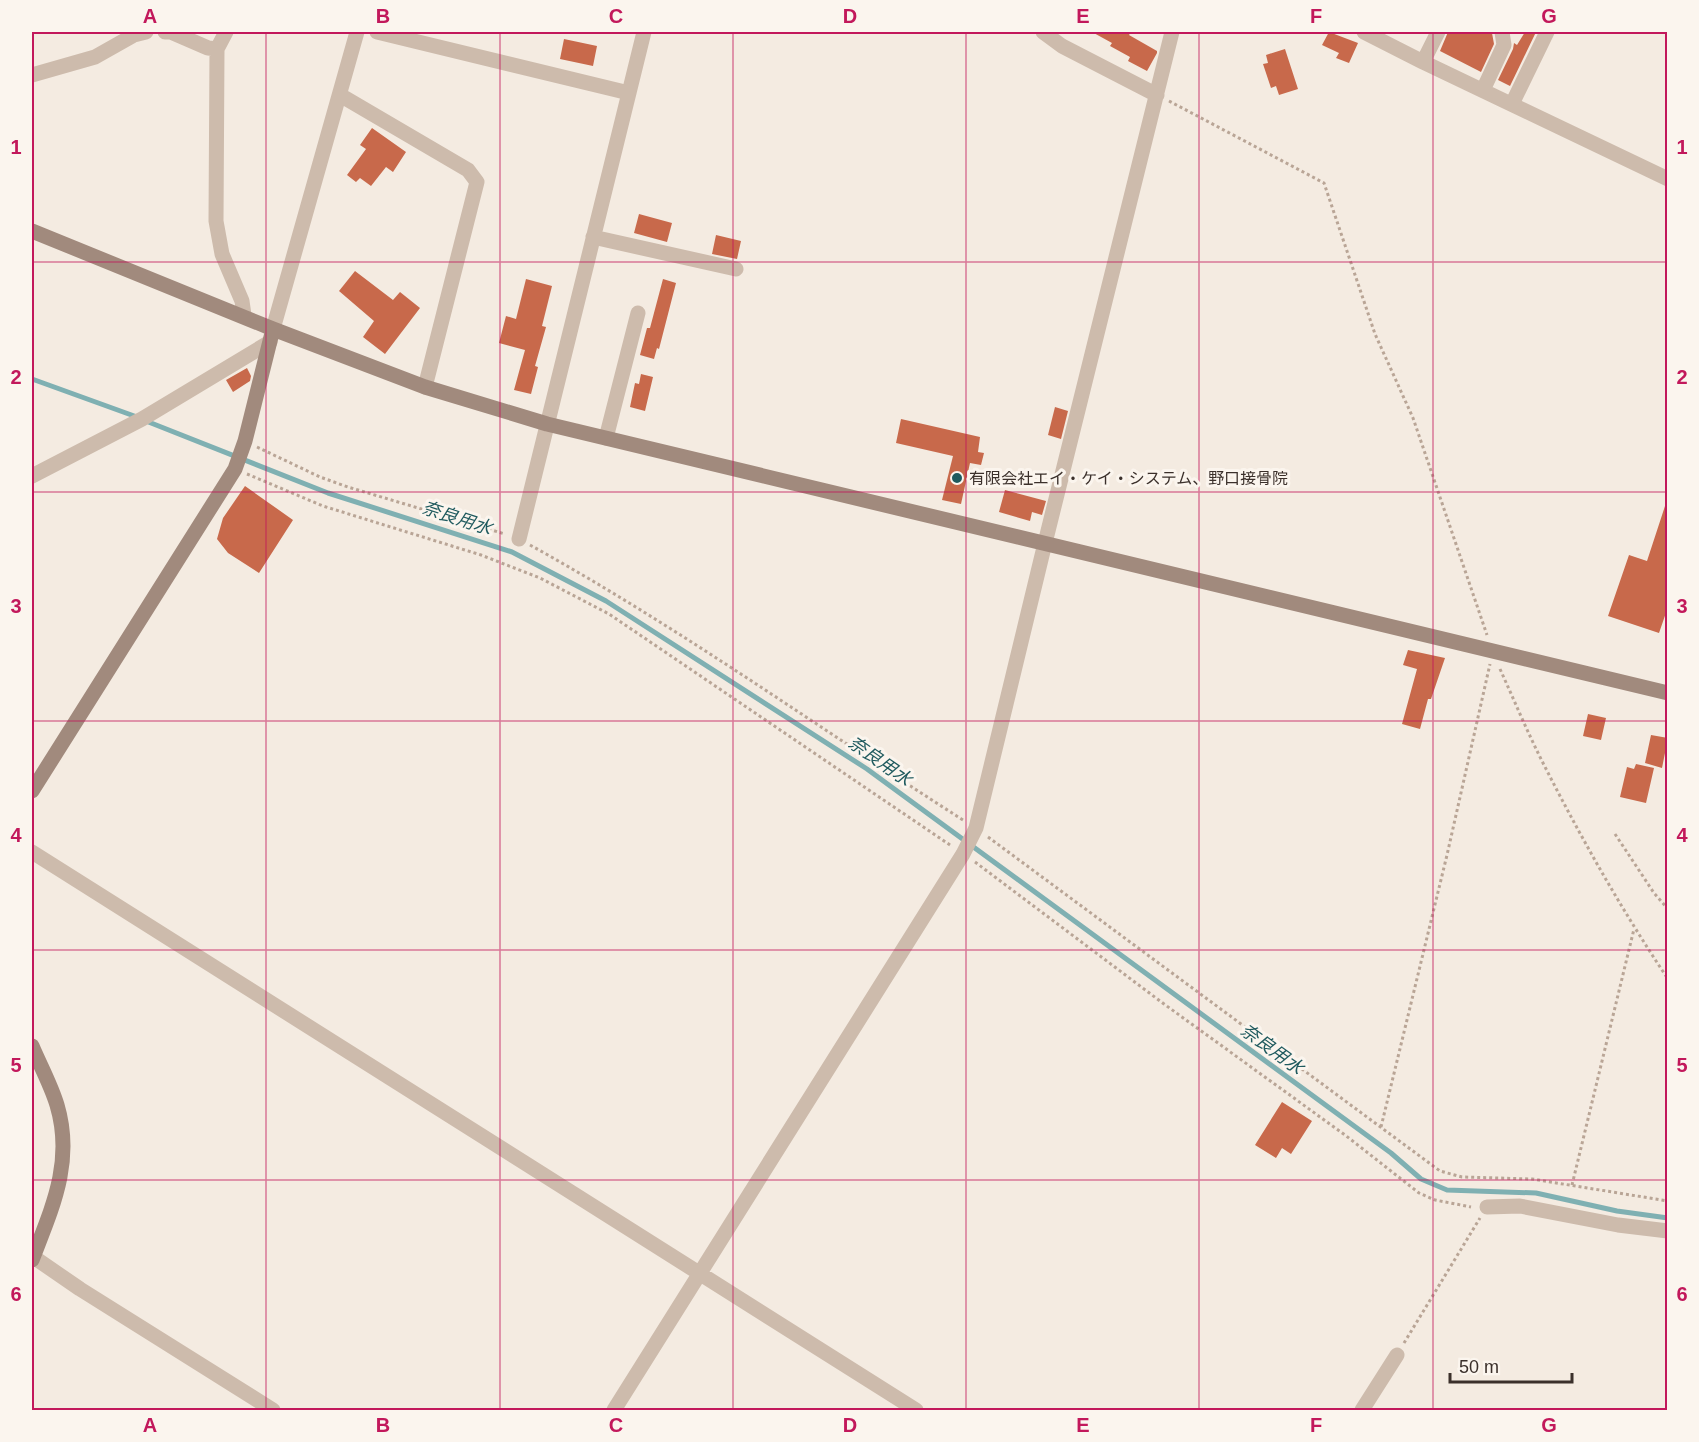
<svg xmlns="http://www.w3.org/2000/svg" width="1699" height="1442" viewBox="0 0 1699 1442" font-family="Arial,'Noto Sans JP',sans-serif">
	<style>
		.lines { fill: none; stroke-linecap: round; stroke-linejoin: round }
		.stream { stroke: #7fb0b2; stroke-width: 5 }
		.building { fill: #c8694b }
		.path { stroke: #b9a596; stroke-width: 3; stroke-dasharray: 3 3; stroke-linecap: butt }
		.street { stroke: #cdbbac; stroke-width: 15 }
		.secondary { stroke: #a18a7d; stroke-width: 15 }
		.grid { fill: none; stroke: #c2185b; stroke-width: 1.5; stroke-opacity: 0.55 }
		.poi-dot { fill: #1f5a5e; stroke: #fbf5ee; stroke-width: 2 }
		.labels { text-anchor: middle; stroke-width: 6; stroke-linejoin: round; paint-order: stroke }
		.poi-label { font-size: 16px; fill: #3b302b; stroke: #fbf5ee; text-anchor: start }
		.water-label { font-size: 18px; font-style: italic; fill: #1f5a5e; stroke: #fbf5ee }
		.neatline { fill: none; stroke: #c2185b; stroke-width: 2 }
		.grid-label { font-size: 20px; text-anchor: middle; font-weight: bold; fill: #c2185b }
	</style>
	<rect width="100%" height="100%" fill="#f4ebe1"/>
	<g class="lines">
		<!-- stream -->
		<path class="stream" d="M32 379 137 417
			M146 421 328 493 512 552 606 601 867 769 1391 1153 1421 1179 1447 1190 1536 1193 1617 1211 1668 1218"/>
	</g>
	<!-- building -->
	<path class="building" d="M1092 32H1131L1129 35 1157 51V53L1147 71 1128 61 1130 57 1110 46 1112 43Z
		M1329 32 1358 43 1349 63 1336 58 1339 53 1322 45Z
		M1448 32 1492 33 1494 44 1481 72 1440 51Z
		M1525 32H1536L1510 86 1498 80 1513 49 1514 43 1517 45Z
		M564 39 597 46 593 66 560 59Z
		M1285 49 1298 89 1279 95 1276 86 1271 88 1263 64 1268 63 1266 55Z
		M372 128 406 152 393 172 386 167 371 186 360 178 356 182 347 175 366 149 360 145Z
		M639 214 672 223 667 242 634 233Z
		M716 235 741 241 737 259 712 254Z
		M355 271 393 300 400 292 420 308 385 354 363 337 374 321 339 291Z
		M526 279 552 286 542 326 546 327 535 366 538 367 531 394 514 390 525 350 499 343 506 316 516 319Z
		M663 279 676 283 659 349 657 348 654 359 640 355 647 328H650Z
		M247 368 251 376 250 381 233 392 226 380Z
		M641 374 653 377 645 411 630 407 635 383 639 384Z
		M1055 407 1068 411 1061 439 1048 435Z
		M901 419 980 437 978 452 984 453 981 465 970 463 961 504 942 500 953 456 896 443Z
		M245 486 293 520 259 573 228 553 217 539 223 518Z
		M1005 490 1046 501 1042 515 1032 512 1030 521 999 512Z
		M1665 506H1668V607L1659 633 1608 616 1629 555 1647 561Z
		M1408 650 1445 658 1431 699H1428L1420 729 1402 724 1417 669 1403 665Z
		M1588 714 1606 718 1601 740 1583 736Z
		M1651 735 1668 738 1662 768 1645 763Z
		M1636 764 1654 768 1646 803 1620 797 1627 767 1634 769Z
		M1282 1102 1312 1121 1291 1154 1282 1148 1276 1158 1255 1145Z"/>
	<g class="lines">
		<!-- path -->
		<path class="path" d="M1169 101 1324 183 1375 334 1413 418 1487 635
			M257 447 320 477 348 487 505 534
			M247 474 323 506 481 555 540 578 609 614 950 845
			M530 545C680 628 819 728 963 820
			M1500 669C1514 700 1527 731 1542 761 1580 836 1621 909 1668 979
			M1615 834 1654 893 1668 909
			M988 837 1440 1171 1462 1177 1532 1179 1668 1201
			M975 862 1164 1004 1345 1135 1419 1193 1435 1200 1471 1207
			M1381 1127 1447 855 1490 664
			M1572 1185 1634 929
			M1404 1343 1480 1218"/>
		<!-- street -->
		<path class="street" d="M165 32H171L208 48 217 49
			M226 32 217 49 216 221 222 254 242 301 244 315
			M377 32 629 93
			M1043 32 1062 46 1157 95
			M1364 32 1423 62 1668 179
			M1423 62 1438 32
			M32 75 95 57 134 35 146 32
			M1483 90 1504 45 1502 32
			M340 95 468 170 477 182 425 387
			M1512 104 1547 32
			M593 237 736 269
			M273 329 357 32
			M606 438 638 313
			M32 476 142 419 270 342
			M519 539 644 32
			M32 852 916 1410
			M1487 1207 1520 1206 1618 1225 1668 1231
			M32 1256 80 1289 273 1410
			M614 1410 963 854 976 828 1045 543 1172 32
			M1362 1410 1397 1355"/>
		<!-- secondary -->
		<path class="secondary" d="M32 231 273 329 425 387 547 424 1668 693
			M32 791 235 469 245 441 273 329
			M32 1046C40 1065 51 1085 57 1105 74 1162 52 1208 32 1260"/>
	</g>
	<!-- grid -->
	<path class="grid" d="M266 32V1410M500 32V1410M733 32V1410M966 32V1410M1199 32V1410M1433 32V1410M32 262H1668M32 492H1668M32 721H1668M32 950H1668M32 1180H1668"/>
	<!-- markers -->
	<circle class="poi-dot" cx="957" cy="478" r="6"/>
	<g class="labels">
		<!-- poi labels -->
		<g class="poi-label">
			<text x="969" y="484">有限会社エイ・ケイ・システム、野口接骨院</text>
		</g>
		<!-- water labels -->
		<g class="water-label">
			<text transform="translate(457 518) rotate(18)" y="6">奈良用水</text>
			<text transform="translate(880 761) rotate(35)" y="6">奈良用水</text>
			<text transform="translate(1272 1049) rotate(36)" y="6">奈良用水</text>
		</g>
	</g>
	<!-- border -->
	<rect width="1699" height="1442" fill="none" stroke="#fbf5ee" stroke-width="66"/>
	<!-- scale -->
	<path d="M1450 1373v9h122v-9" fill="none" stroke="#3b302b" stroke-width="3"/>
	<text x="1459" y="1373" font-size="18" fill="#3b302b" stroke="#fbf5ee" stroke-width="4.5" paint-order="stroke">50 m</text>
	<rect x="33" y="33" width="1633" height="1376" class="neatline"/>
	<g class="grid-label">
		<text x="150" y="23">A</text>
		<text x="383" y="23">B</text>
		<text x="616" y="23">C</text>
		<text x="850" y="23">D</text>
		<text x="1083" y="23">E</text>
		<text x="1316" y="23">F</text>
		<text x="1549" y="23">G</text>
		<text x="16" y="154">1</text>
		<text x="1682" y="154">1</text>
		<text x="16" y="384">2</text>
		<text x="1682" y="384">2</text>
		<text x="16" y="613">3</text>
		<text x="1682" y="613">3</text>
		<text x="16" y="842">4</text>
		<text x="1682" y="842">4</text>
		<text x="16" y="1072">5</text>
		<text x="1682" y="1072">5</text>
		<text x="16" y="1301">6</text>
		<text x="1682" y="1301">6</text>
		<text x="150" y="1432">A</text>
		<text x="383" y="1432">B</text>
		<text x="616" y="1432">C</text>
		<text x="850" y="1432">D</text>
		<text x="1083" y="1432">E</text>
		<text x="1316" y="1432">F</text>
		<text x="1549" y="1432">G</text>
	</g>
</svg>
